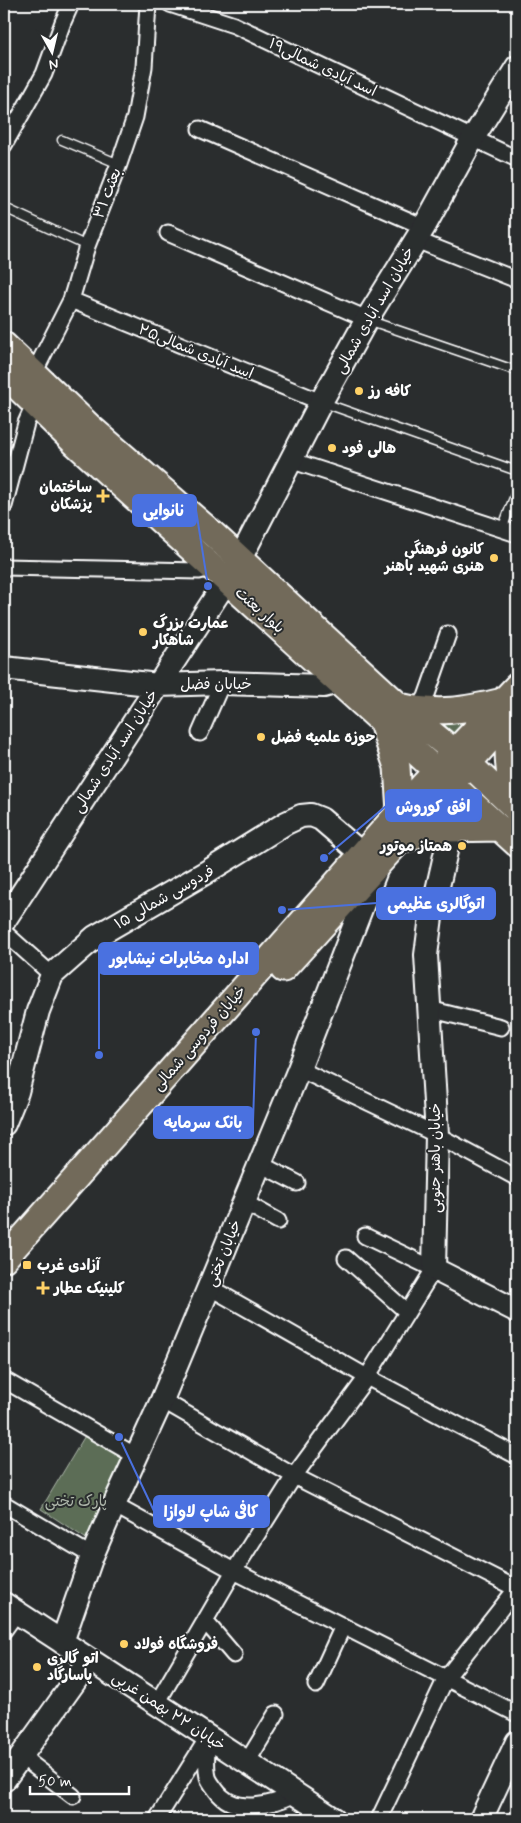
<svg xmlns="http://www.w3.org/2000/svg" width="521" height="1823" viewBox="0 0 521 1823" font-family="Mynerve,'Playpen Sans Arabic',sans-serif">
	<style>
		.green { fill: #5b6d56; stroke: #adb6aa }
		.lines { fill: none; stroke-linecap: round; stroke-linejoin: round }
		.lane-casing { stroke: #fff; stroke-width: 11 }
		.street-casing { stroke: #fff; stroke-width: 19 }
		.secondary-casing { stroke: #fff; stroke-width: 26 }
		.primary-casing { stroke: #fff; stroke-width: 29 }
		.lane { stroke: #2a2d2e; stroke-width: 8 }
		.street { stroke: #2a2d2e; stroke-width: 15 }
		.secondary { stroke: #2a2d2e; stroke-width: 22 }
		.primary { stroke: #726b5a; stroke-width: 25 }
		.poi-dot { fill: #ffd166; stroke: #2a2d2e; stroke-width: 2 }
		.labels { text-anchor: middle; stroke-width: 4; stroke-linejoin: round; paint-order: stroke }
		.street-label { font-size: 15px; fill: #fff; stroke: #2a2d2e }
		.poi-label { font-size: 15px; font-weight: bold; fill: #fff; stroke: #2a2d2e; text-anchor: start }
		.park-label { font-size: 15px; fill: #adb6aa; stroke: #2a2d2e }
		.leader { fill: none; stroke: #4a71e0; stroke-width: 2 }
		.callout-dot { fill: #4a71e0; stroke: #2a2d2e; stroke-width: 2 }
		.callout { fill: #4a71e0; stroke: #4a71e0; stroke-width: 2 }
		.callout-label { font-size: 16px; text-anchor: middle; font-weight: bold; fill: #fff }
	</style>
	<rect width="100%" height="100%" fill="#2a2d2e"/>
	<filter id="ink" filterUnits="userSpaceOnUse"><feTurbulence type="fractalNoise" baseFrequency=".02" numOctaves="2"/><feDisplacementMap in="SourceGraphic" scale="10" xChannelSelector="R" yChannelSelector="G"/><feConvolveMatrix kernelMatrix="1 2 1 2 8 2 1 2 1" color-interpolation-filters="sRGB"/></filter>
	<g filter="url(#ink)">
		<!-- green -->
		<path class="green" d="M474 713 455 741 426 716Z
			M446 799 477 825H434Z
			M86 1434 123 1457 88 1540 41 1509Z"/>
		<g class="lines">
			<!-- lane casing -->
			<g class="lane-casing">
				<path id="lane" d="M62 140 119 164
					M7 209 87 246
					M368 320 517 371
					M324 403 517 471
					M502 529 517 490"/>
			</g>
			<!-- street casing -->
			<g class="street-casing">
				<path id="street" d="M170 4 234 25 517 159
					M200 129 424 227
					M4 145 44 74 63 22 71 4
					M168 233 367 319
					M416 240 517 280
					M71 300 321 402
					M34 373 71 300 87 246 119 164 135 117 144 67 148 4
					M290 460 517 534
					M4 506 26 423 35 403
					M4 567 199 571 213 567
					M418 710 426 697 448 634
					M200 733 222 683
					M4 932 52 975
					M429 1009 501 1027
					M299 1069 437 1135 517 1178
					M260 1164 297 1183
					M244 1202 278 1221
					M346 1258 407 1312
					M209 1287 367 1377 517 1456
					M4 1380 136 1456
					M162 1400 294 1476 517 1589
					M4 1504 92 1556
					M114 1505 234 1571 517 1714
					M205 1621 234 1655
					M4 1630 17 1612
					M316 1685 343 1626
					M157 1703 234 1571 294 1476 367 1377 434 1269 365 1236
					M208 1737C207 1750 205 1764 208 1777 209 1781 213 1786 216 1790 234 1816 272 1805 295 1794
					M21 1756 73 1796
					M247 1762 276 1714
					M157 1819 207 1739
					M379 1819 446 1678 517 1588"/>
			</g>
			<!-- secondary casing -->
			<g class="secondary-casing">
				<path id="secondary" d="M240 559 321 402 367 319 424 227 473 138 517 67
					M4 668 158 685 222 683 324 686 338 682
					M449 838 431 917 426 955 437 1135 434 1269 517 1311
					M4 921 227 580
					M4 1124 17 1092 38 1011 52 975 95 937 205 873 286 823 301 816 311 815 321 819 362 854
					M4 1604 334 1819
					M62 1642 92 1556 114 1505 162 1400 209 1287 299 1069 376 870
					M4 1780 90 1660
					M481 1819 517 1742"/>
			</g>
			<!-- primary casing -->
			<g class="primary-casing">
				<path id="primary" d="M4 345 90 427 214 535 398 705 469 764 517 810
					M4 374 76 444 517 844
					M399 706C438 715 465 710 503 701
					M512 714C505 749 508 776 517 810
					M382 723 397 767 400 811
					M400 841 428 831 445 829 500 828
					M283 969 439 797 517 708
					M4 1259 424 784 517 686"/>
			</g>
			<!-- lane -->
			<use href="#lane" class="lane"/>
			<!-- street -->
			<use href="#street" class="street"/>
			<!-- secondary -->
			<use href="#secondary" class="secondary"/>
			<!-- primary -->
			<use href="#primary" class="primary"/>
		</g>
	</g>
	<!-- markers -->
	<g class="poi-dot">
		<circle cx="359" cy="391" r="5"/>
		<circle cx="332" cy="448" r="5"/>
		<path d="M100.5 488.5h5v5h5v5h-5v5h-5v-5h-5v-5h5z"/>
		<circle cx="494" cy="558" r="5"/>
		<circle cx="143" cy="632" r="5"/>
		<circle cx="261" cy="737" r="5"/>
		<circle cx="462" cy="846" r="5"/>
		<rect x="22" y="1260" width="10" height="10" rx="2.5"/>
		<path d="M40.5 1280.5h5v5h5v5h-5v5h-5v-5h-5v-5h5z"/>
		<circle cx="124" cy="1644" r="5"/>
		<circle cx="37" cy="1667" r="5"/>
	</g>
	<g class="labels">
		<!-- street labels -->
		<g class="street-label">
			<text transform="translate(323 67) rotate(25)" y="5">اسد آبادی شمالی۱۹</text>
			<text transform="translate(107 193) rotate(-69)" y="5">بعثت ۳۱</text>
			<text transform="translate(374 310) rotate(-60)" y="5">خیابان اسد آبادی شمالی</text>
			<text transform="translate(196 351) rotate(22)" y="5">اسد آبادی شمالی۲۵</text>
			<text transform="translate(260 610) rotate(42)" y="5">بلوار بعثت</text>
			<text x="216" y="689">خیابان فضل</text>
			<text transform="translate(115 751) rotate(-57)" y="5">خیابان اسد آبادی شمالی</text>
			<text transform="translate(164 897) rotate(-30)" y="5">فردوسی شمالی ۱۵</text>
			<text transform="translate(199 1038) rotate(-49)" y="5">خیابان فردوسی شمالی</text>
			<text transform="translate(435 1158) rotate(-90)" y="5">خیابان باهنر جنوبی</text>
			<text transform="translate(223 1253) rotate(-68)" y="5">خیابان تختی</text>
			<text transform="translate(169 1711) rotate(33)" y="5">خیابان ۲۲ بهمن غربی</text>
		</g>
		<!-- poi labels -->
		<g class="poi-label">
			<text x="369" y="396">کافه رز</text>
			<text x="342" y="453">هالی فود</text>
			<text x="92" y="492" text-anchor="end">ساختمان<tspan x="92" dy="17">پزشکان</tspan></text>
			<text x="484" y="554" text-anchor="end">کانون فرهنگی<tspan x="484" dy="17">هنری شهید باهنر</tspan></text>
			<text x="153" y="628">عمارت بزرگ<tspan x="153" dy="17">شاهکار</tspan></text>
			<text x="271" y="742">حوزه علمیه فضل</text>
			<text x="452" y="851" text-anchor="end">همتاز موتور</text>
			<text x="37" y="1270">آزادی غرب</text>
			<text x="54" y="1293">کلینیک عطار</text>
			<text x="134" y="1649">فروشگاه فولاد</text>
			<text x="47" y="1663">اتو گالری<tspan x="47" dy="17">پاسارگاد</tspan></text>
		</g>
		<!-- park labels -->
		<g class="park-label">
			<text x="76" y="1506">پارک تختی</text>
		</g>
	</g>
	<!-- callouts -->
	<path class="leader" d="M208 586L196 510M324 858L386 806M282 910L377 903M99 1055L99 958M256 1032L253 1122M119 1437L154 1511"/>
	<g class="callout-dot">
		<circle cx="208" cy="586" r="5"/>
		<circle cx="324" cy="858" r="5"/>
		<circle cx="282" cy="910" r="5"/>
		<circle cx="99" cy="1055" r="5"/>
		<circle cx="256" cy="1032" r="5"/>
		<circle cx="119" cy="1437" r="5"/>
	</g>
	<g class="callout">
		<rect x="133" y="495" width="63" height="31" rx="5"/>
		<rect x="386" y="790" width="95" height="31" rx="5"/>
		<rect x="377" y="888" width="118" height="31" rx="5"/>
		<rect x="99" y="943" width="159" height="31" rx="5"/>
		<rect x="154" y="1107" width="99" height="31" rx="5"/>
		<rect x="154" y="1496" width="115" height="31" rx="5"/>
	</g>
	<g class="callout-label">
		<text x="164" y="516">نانوایی</text>
		<text x="433" y="812">افق کوروش</text>
		<text x="436" y="909">اتوگالری عظیمی</text>
		<text x="179" y="964">اداره مخابرات نیشابور</text>
		<text x="203" y="1128">بانک سرمایه</text>
		<text x="211" y="1517">كافى شاپ لاوازا</text>
	</g>
	<!-- margin -->
	<rect width="521" height="1823" fill="none" stroke="#2a2d2e" stroke-width="20"/>
	<rect x="10" y="10" width="501" height="1803" fill="none" stroke="#fff" stroke-width="2" filter="url(#ink)"/>
	<!-- north arrow -->
	<g transform="translate(52 52) rotate(172)" stroke="#2a2d2e" stroke-width="4" paint-order="stroke">
	<path d="M0-4L9 19L0 12L-9 19Z" fill="#ffffff"/>
	<text y="-8" font-size="14" font-weight="bold" text-anchor="middle" fill="#ffffff">N</text>
	</g>
	<!-- scale -->
	<path d="M30 1786v8h99v-8" fill="none" stroke="#ffffff" stroke-width="2.5"/>
	<text x="38" y="1786" font-size="15" fill="#ffffff" stroke="#2a2d2e" stroke-width="4" paint-order="stroke">50 m</text>
</svg>
